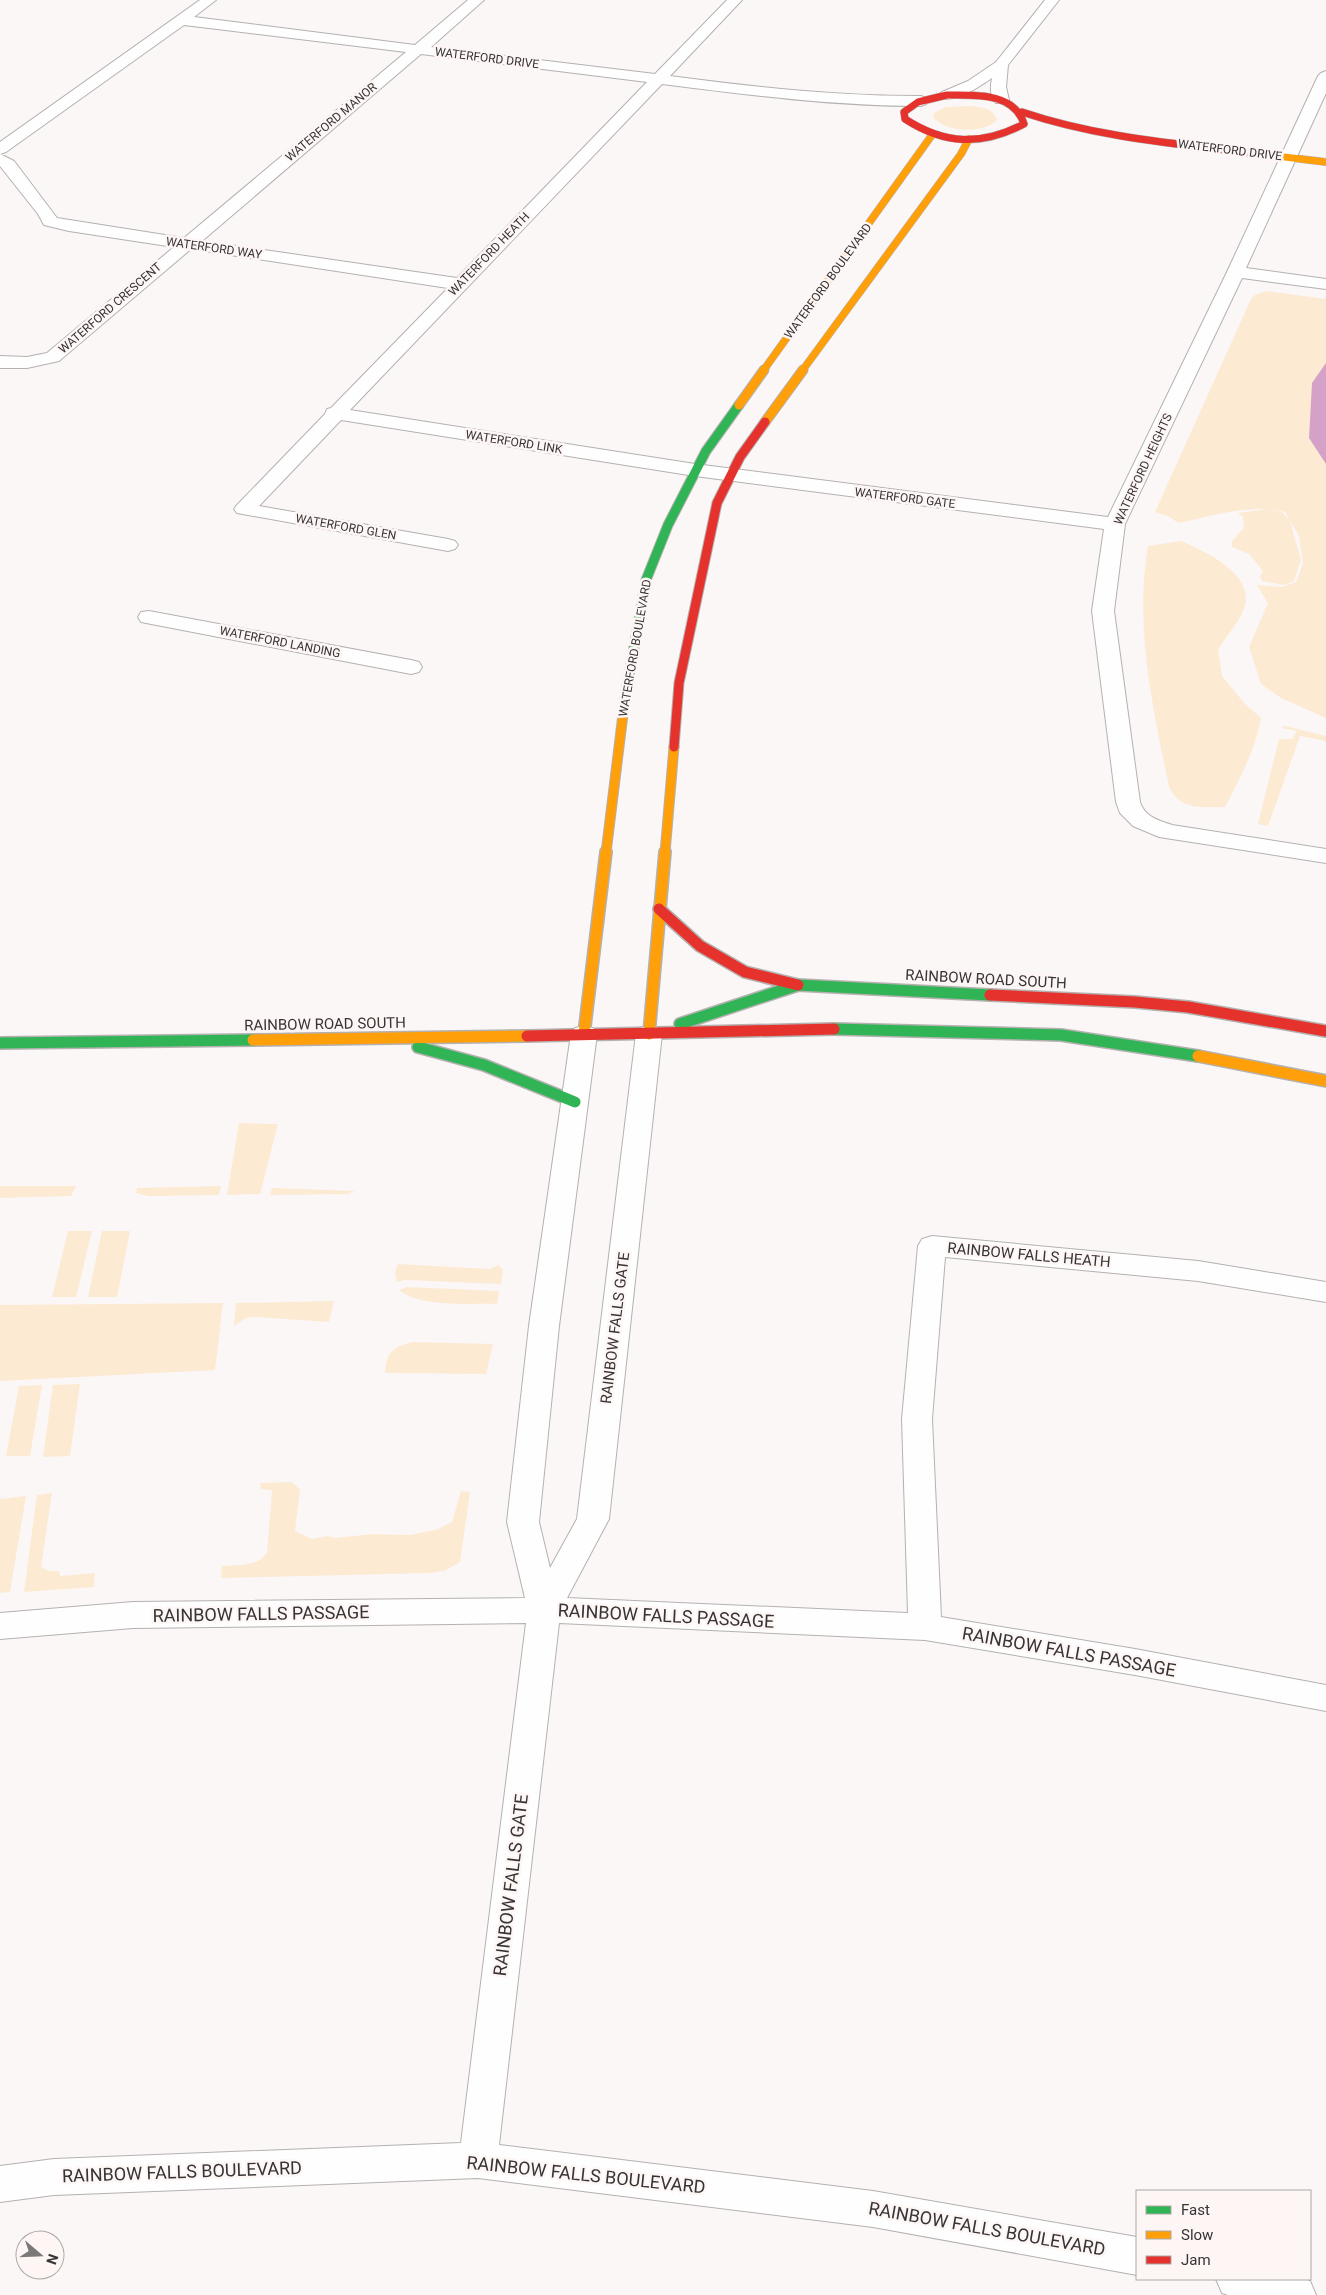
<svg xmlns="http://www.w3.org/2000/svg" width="1326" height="2295" viewBox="0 0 1326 2295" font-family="Roboto,sans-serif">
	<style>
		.green { fill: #fdead3 }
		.water { fill: #d4a2c8 }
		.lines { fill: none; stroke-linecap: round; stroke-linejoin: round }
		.street-casing { stroke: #b4b1b0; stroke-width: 2 }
		.fast-far1-casing { stroke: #b4b1b0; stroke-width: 11 }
		.fast-casing { stroke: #b4b1b0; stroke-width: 14 }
		.slow-far2-casing { stroke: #b4b1b0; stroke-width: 8 }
		.slow-far1-casing { stroke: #b4b1b0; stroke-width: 11 }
		.slow-casing { stroke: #b4b1b0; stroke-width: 14 }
		.jam-far2-casing { stroke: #b4b1b0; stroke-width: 8 }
		.jam-far1-casing { stroke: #b4b1b0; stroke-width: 11 }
		.jam-casing { stroke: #b4b1b0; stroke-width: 14 }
		.street { fill: #fefefe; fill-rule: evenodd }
		.fast-far1 { stroke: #30b455; stroke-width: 9 }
		.fast { stroke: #30b455; stroke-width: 11 }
		.slow-far2 { stroke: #ff9f0a; stroke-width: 7 }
		.slow-far1 { stroke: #ff9f0a; stroke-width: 9 }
		.slow { stroke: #ff9f0a; stroke-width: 11 }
		.jam-far2 { stroke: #e5322d; stroke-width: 7 }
		.jam-far1 { stroke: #e5322d; stroke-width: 9 }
		.jam { stroke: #e5322d; stroke-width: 11 }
		.labels { text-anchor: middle; stroke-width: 5; stroke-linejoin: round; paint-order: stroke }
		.far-street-label { font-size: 12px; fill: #363434; stroke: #fdf6f5 }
		.street-label { font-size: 15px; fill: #363434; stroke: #fdf6f5 }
		.near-street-label { font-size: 18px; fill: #363434; stroke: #fdf6f5 }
	</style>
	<rect width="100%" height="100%" fill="#fbf7f7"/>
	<!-- green -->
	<path class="green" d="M967 106C978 107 994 107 997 120 984 134 945 133 933 117L934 113 946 107Z
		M1266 291 1326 299V718L1281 698 1261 684 1249 647 1268 603 1257 585 1282 587 1296 582 1303 563 1299 536 1290 521 1301 560 1294 581 1284 585 1262 581 1260 576 1263 571 1249 554 1232 547V541L1244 528 1243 517 1238 513 1268 509 1282 512 1290 521 1285 512C1251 503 1213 516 1178 523L1170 517 1155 512 1251 299 1255 295Z
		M1181 541C1205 551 1259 576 1243 611 1237 625 1225 637 1218 650L1222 676 1245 704 1261 718C1255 751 1240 778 1225 807 1201 807 1181 811 1169 787 1153 709 1134 626 1148 546Z
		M1285 726 1326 736V741L1300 736 1268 826 1258 824 1279 739H1292L1297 731 1281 728Z
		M239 1123 278 1124 260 1194 227 1195Z
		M0 1186H76L71 1196 0 1198Z
		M221 1186 219 1195 148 1196 136 1193 137 1188Z
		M272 1188 355 1191 348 1194 270 1195Z
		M68 1231H92L76 1297H52Z
		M102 1231H130L117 1297H88Z
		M398 1264 490 1269 499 1265 503 1270 501 1284 405 1280 397 1282 395 1272Z
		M407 1287 499 1291 497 1304C469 1303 421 1308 399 1290Z
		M334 1301 329 1322 256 1317 246 1318 234 1326 236 1303Z
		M223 1303 215 1370 0 1381V1305Z
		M412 1342 493 1344 486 1374 385 1373C387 1351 392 1348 412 1342Z
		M80 1384 70 1456 43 1457 53 1385Z
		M42 1385 30 1456H6L19 1386Z
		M292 1482 300 1490 295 1531 312 1539 327 1536 335 1538 373 1534 409 1535 436 1530 452 1522 461 1491 470 1492 460 1562 444 1571 430 1573 221 1578 222 1566C237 1565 258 1567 267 1553L272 1490 261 1489 260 1483Z
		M52 1493 41 1567 49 1571H59L60 1576 95 1573 94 1587 24 1592 37 1495Z
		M26 1496 10 1592 0 1593V1499Z"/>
	<!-- water -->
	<path class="water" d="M1326 363V464L1309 438 1312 383Z"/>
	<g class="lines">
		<!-- street casing -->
		<g class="street-casing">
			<path id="street" d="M200 0H216L194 17 415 45 468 0H484L431 47 655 74 727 0H742L670 76C754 87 836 96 921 96L926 98 929 101 926 104 921 106C834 106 749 95 662 84L350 410 695 464 1108 517 1227 272 1318 76 1321 73 1326 71V93L1246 268 1326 279V289L1242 278 1125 524 1114 611 1140 802C1145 817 1158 820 1172 825L1326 849V863L1159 837 1133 826 1120 813 1116 802 1092 611 1104 529 695 476 341 420 259 506 448 539 455 541 458 545 455 549 448 551 237 513 234 509 237 505 325 414 327 409 331 408 448 288 191 249 59 361 27 368H0V356L27 357 47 353 174 247 69 231 44 225 38 214 0 166V154L14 161 57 218 184 238 406 52 184 25 6 152 0 154V142ZM421 54 647 82 457 278 202 241Z
				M1045 0H1059L1008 65 1006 87 1009 100 1006 103H996C990 96 990 87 992 78 979 87 957 102 942 98L939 95 942 92 968 81 996 62Z
				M149 611 411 660 419 662 422 667 419 672 411 674 141 622 138 617 141 612Z
				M584 1026 593 1028 597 1034 559 1326 539 1522 550 1568 577 1519 636 1034 640 1028 649 1026 658 1028 662 1034 609 1519 567 1598 908 1613 902 1419 918 1246 922 1239 932 1236 1198 1261 1326 1282V1302L1198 1281 945 1257 932 1419 941 1617 1135 1649 1326 1685V1711L1135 1675 925 1640 559 1623 499 2145 873 2191 1137 2237V2275L873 2227 478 2178 54 2195 0 2202V2166L54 2159 461 2143 526 1623 133 1628 0 1639V1613L133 1602 525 1598 507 1522 529 1326 571 1034 575 1028Z
				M1216 2279H1304L1310 2281 1316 2295H1228L1222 2293Z"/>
		</g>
		<!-- fast-far1 casing -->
		<g class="fast-far1-casing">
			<path id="fast-far1" d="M625 698 646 580 668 525 706 451 739 405"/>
		</g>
		<!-- fast casing -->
		<g class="fast-casing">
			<path id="fast" d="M680 1024 798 985 990 995
				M834 1029 1061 1035 1198 1056
				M0 1043 253 1040
				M418 1047 484 1065 575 1102"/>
		</g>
		<!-- slow-far2 casing -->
		<g class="slow-far2-casing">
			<path id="slow-far2" d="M1260 154 1326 162
				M763 371 932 135
				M802 371 961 154 969 139"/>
		</g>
		<!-- slow-far1 casing -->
		<g class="slow-far1-casing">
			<path id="slow-far1" d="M739 405 764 370
				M765 422 803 370
				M606 853 625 698
				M665 853 674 747"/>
		</g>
		<!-- slow casing -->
		<g class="slow-casing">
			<path id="slow" d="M584 1034 606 852
				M649 1034 665 852
				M253 1040 527 1036
				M1198 1056 1326 1081"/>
		</g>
		<!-- jam-far2 casing -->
		<g class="jam-far2-casing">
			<path id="jam-far2" d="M947 95C975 95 1014 92 1024 124 982 146 945 145 905 119L904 112 918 102Z
				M1022 112C1099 138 1180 144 1260 154"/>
		</g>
		<!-- jam-far1 casing -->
		<g class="jam-far1-casing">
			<path id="jam-far1" d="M674 747 679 683 717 503 740 457 765 422"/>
		</g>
		<!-- jam casing -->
		<g class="jam-casing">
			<path id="jam" d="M659 909 700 946 745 972 798 985
				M990 995 1135 1002 1188 1007 1326 1031
				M527 1036 834 1029"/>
		</g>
		<!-- street -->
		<use href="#street" class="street"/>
		<!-- fast-far1 -->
		<use href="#fast-far1" class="fast-far1"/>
		<!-- fast -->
		<use href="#fast" class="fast"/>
		<!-- slow-far2 -->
		<use href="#slow-far2" class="slow-far2"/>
		<!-- slow-far1 -->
		<use href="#slow-far1" class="slow-far1"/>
		<!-- slow -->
		<use href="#slow" class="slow"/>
		<!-- jam-far2 -->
		<use href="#jam-far2" class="jam-far2"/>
		<!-- jam-far1 -->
		<use href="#jam-far1" class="jam-far1"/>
		<!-- jam -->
		<use href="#jam" class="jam"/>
	</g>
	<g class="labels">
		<!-- far-street labels -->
		<g class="far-street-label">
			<text transform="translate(487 58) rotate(7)" y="4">WATERFORD DRIVE</text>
			<text transform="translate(331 122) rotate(-40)" y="4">WATERFORD MANOR</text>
			<text transform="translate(1230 150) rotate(7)" y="4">WATERFORD DRIVE</text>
			<text transform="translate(214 248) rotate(8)" y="4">WATERFORD WAY</text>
			<text transform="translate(489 254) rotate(-46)" y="4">WATERFORD HEATH</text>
			<text transform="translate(828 281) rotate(-54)" y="4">WATERFORD BOULEVARD</text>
			<text transform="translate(110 308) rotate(-41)" y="4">WATERFORD CRESCENT</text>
			<text transform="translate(514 442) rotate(9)" y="4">WATERFORD LINK</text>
			<text transform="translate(1143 469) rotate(-65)" y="4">WATERFORD HEIGHTS</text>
			<text transform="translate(905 498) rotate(7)" y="4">WATERFORD GATE</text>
			<text transform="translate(346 527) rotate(10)" y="4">WATERFORD GLEN</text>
			<text transform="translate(280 642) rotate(11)" y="4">WATERFORD LANDING</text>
			<text transform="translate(635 648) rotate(-80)" y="4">WATERFORD BOULEVARD</text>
		</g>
		<!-- street labels -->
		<g class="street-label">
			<text transform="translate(986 979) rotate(3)" y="5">RAINBOW ROAD SOUTH</text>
			<text transform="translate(325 1024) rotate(-1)" y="5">RAINBOW ROAD SOUTH</text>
			<text transform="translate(1029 1255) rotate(5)" y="5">RAINBOW FALLS HEATH</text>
			<text transform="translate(615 1328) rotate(-83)" y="5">RAINBOW FALLS GATE</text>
		</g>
		<!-- near-street labels -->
		<g class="near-street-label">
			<text transform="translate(261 1614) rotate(-1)" y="6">RAINBOW FALLS PASSAGE</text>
			<text transform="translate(666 1616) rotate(3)" y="6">RAINBOW FALLS PASSAGE</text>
			<text transform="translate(1069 1652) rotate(10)" y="6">RAINBOW FALLS PASSAGE</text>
			<text transform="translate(511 1885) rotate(-83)" y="6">RAINBOW FALLS GATE</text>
			<text transform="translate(182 2172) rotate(-2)" y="6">RAINBOW FALLS BOULEVARD</text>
			<text transform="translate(586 2175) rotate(6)" y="6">RAINBOW FALLS BOULEVARD</text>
			<text transform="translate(987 2229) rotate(10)" y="6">RAINBOW FALLS BOULEVARD</text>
		</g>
	</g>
	<!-- legend -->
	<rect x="1136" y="2190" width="175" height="90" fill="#fdf6f5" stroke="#ada8a8"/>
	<rect x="1146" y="2206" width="25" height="8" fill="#30b455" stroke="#ada8a8"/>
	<text x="1181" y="2215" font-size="15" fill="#363434">Fast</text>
	<rect x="1146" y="2231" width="25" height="8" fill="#ff9f0a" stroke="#ada8a8"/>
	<text x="1181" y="2240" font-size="15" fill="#363434">Slow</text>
	<rect x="1146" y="2256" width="25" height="8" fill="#e5322d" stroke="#ada8a8"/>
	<text x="1181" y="2265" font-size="15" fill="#363434">Jam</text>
	<!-- north arrow -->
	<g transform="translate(40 2255) rotate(109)"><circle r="24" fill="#fdf6f5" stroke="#ada8a8"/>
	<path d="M0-4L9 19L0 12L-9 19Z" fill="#7b7878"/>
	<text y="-8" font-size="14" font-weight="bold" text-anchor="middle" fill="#363434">N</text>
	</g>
</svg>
